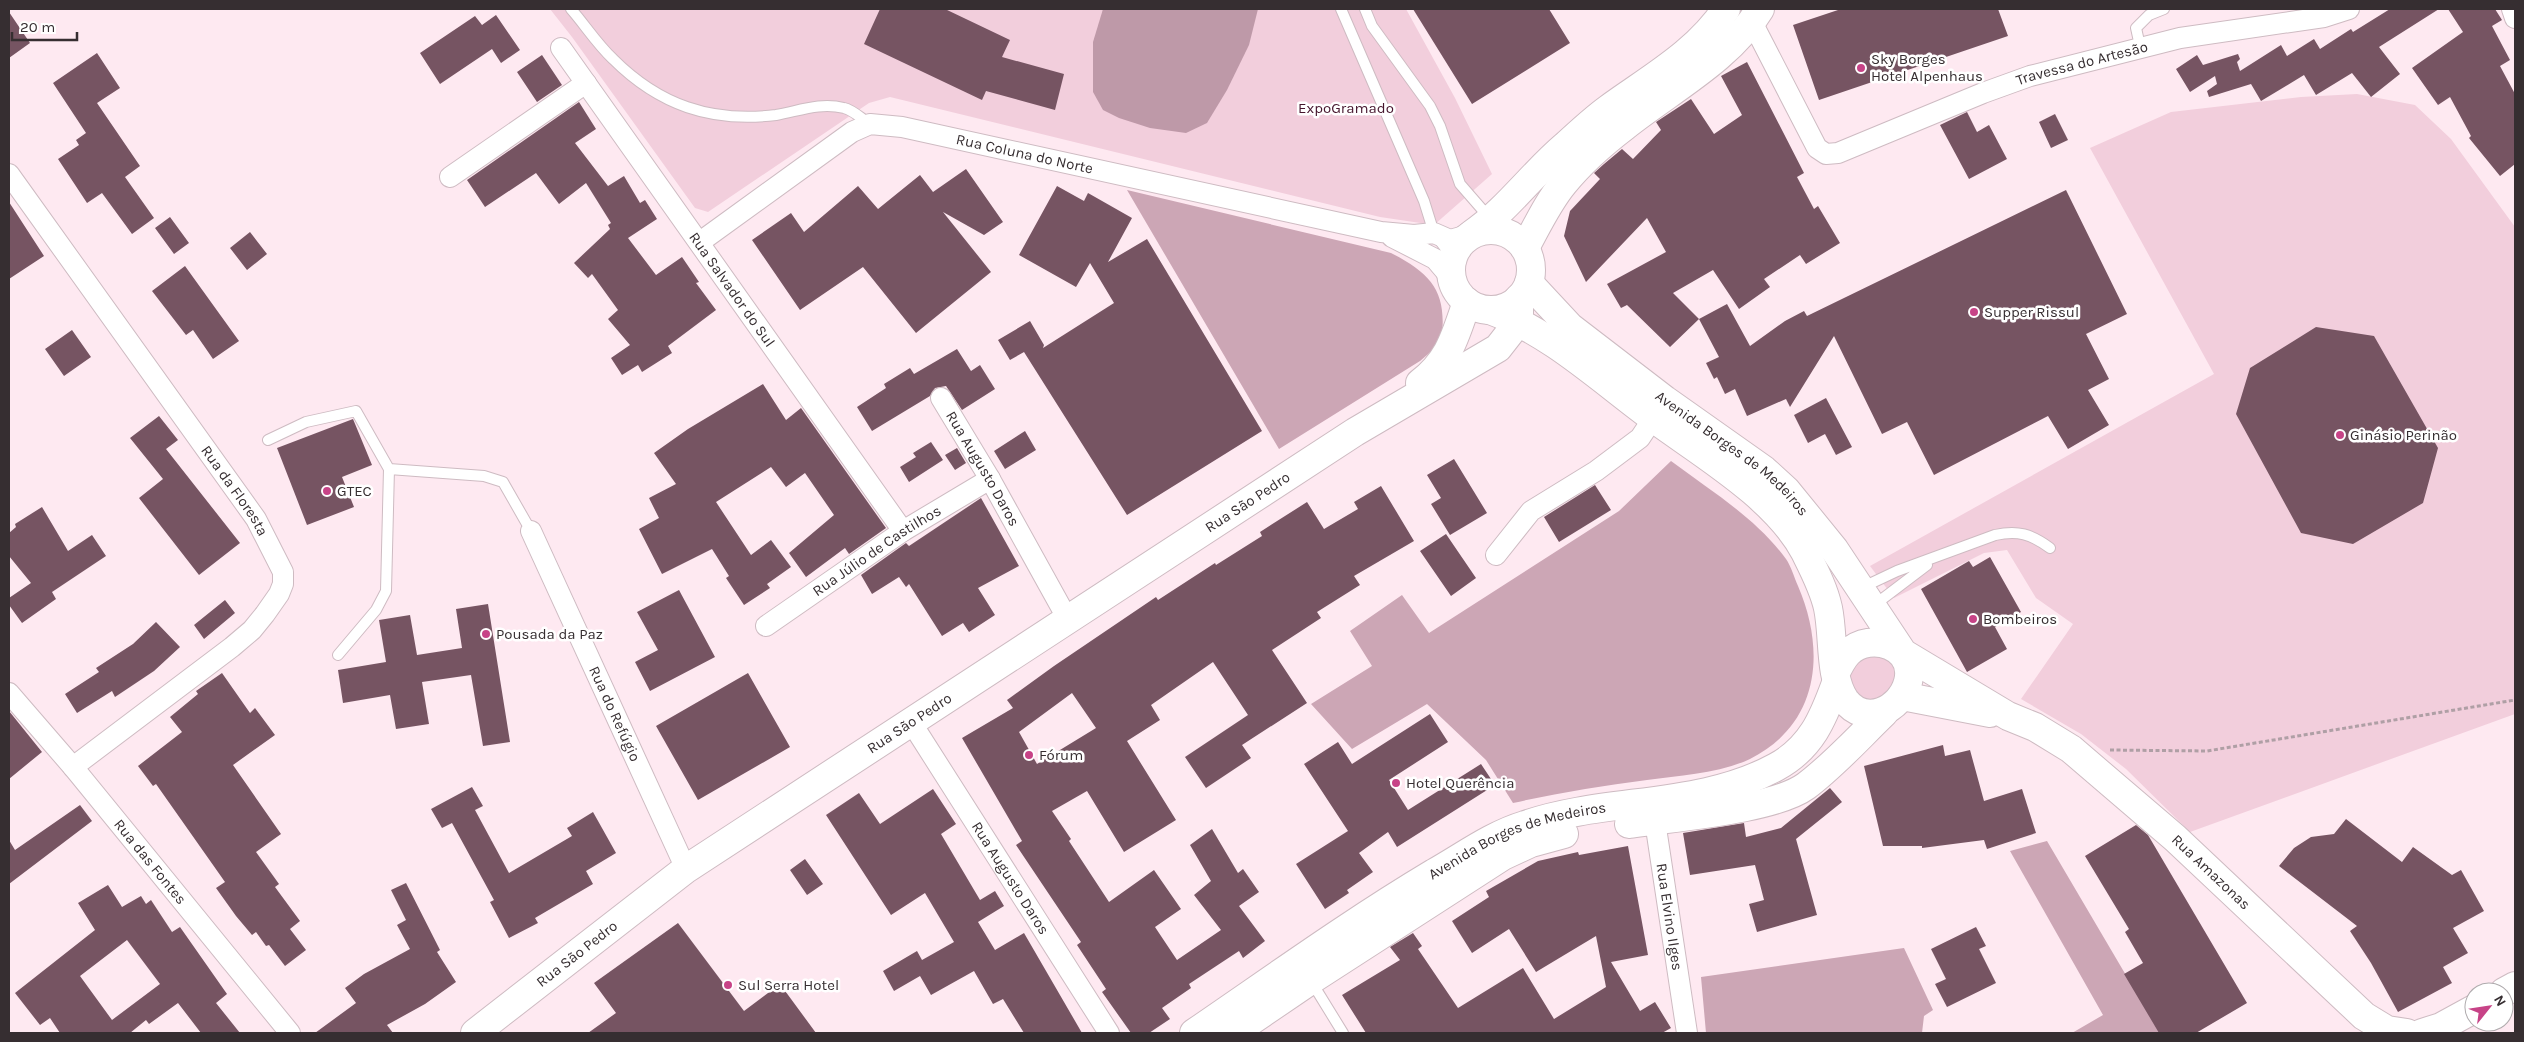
<svg xmlns="http://www.w3.org/2000/svg" width="2524" height="1042" viewBox="0 0 2524 1042" font-family="Karla,sans-serif">
	<style>
		.green { fill: #f2cedc }
		.forest { fill: #cca6b5 }
		.water { fill: #be99a8 }
		.building { fill: #765462; fill-rule: evenodd }
		.lines { fill: none; stroke-linecap: round; stroke-linejoin: round }
		.lane-casing { stroke: #cebbc2; stroke-width: 12 }
		.street-casing { stroke: #cebbc2; stroke-width: 22 }
		.secondary-casing { stroke: #cebbc2; stroke-width: 30 }
		.path { stroke: #af9fa5; stroke-width: 3; stroke-dasharray: 4 2.5; stroke-linecap: butt }
		.lane { stroke: #fff; stroke-width: 10 }
		.street { stroke: #fff; stroke-width: 20 }
		.secondary { stroke: #fff; stroke-width: 28 }
		.poi-dot { fill: #c74387; stroke: #fff; stroke-width: 2 }
		.labels { text-anchor: middle; stroke-width: 5; stroke-linejoin: round; paint-order: stroke }
		.poi-label { font-size: 15px; fill: #362e31; stroke: #fff; text-anchor: start }
		.street-label { font-size: 15px; fill: #362e31; stroke: #fff }
		.park-label { font-size: 15px; fill: #45152d; stroke: #fff }
	</style>
	<rect width="100%" height="100%" fill="#fee9f1"/>
	<!-- green -->
	<path class="green" d="M550 9H1406L1455 98 1492 174 1434 225 1380 217 890 97 869 103 708 212 695 208 572 37Z
		M2357 94 2415 105 2451 139 2515 227V714L2190 832 2126 769 2081 734 2021 699 2073 624 2036 598 2007 550 1984 553 1894 598 1870 566 2214 374 2090 148 2171 112 2301 97Z
		M1872 652 1893 661 1898 684 1880 701C1875 701 1868 701 1864 699 1850 694 1848 675 1853 664Z"/>
	<!-- forest -->
	<path class="forest" d="M1127 190 1391 253C1434 275 1448 294 1441 343L1420 361 1279 449Z
		M1671 461C1711 491 1756 518 1786 559 1791 566 1794 577 1798 586 1826 651 1820 724 1750 759 1718 774 1681 775 1647 780 1602 786 1557 793 1513 803L1486 760 1427 704 1352 749 1311 704 1372 666 1350 631 1402 595 1429 633 1619 511Z
		M2047 841 2160 1033H2072L2103 1015 2010 851Z
		M1904 948 1933 1010 1924 1016 1922 1033H1706L1701 977Z"/>
	<!-- water -->
	<path class="water" d="M1103 9H1258L1249 45 1227 90 1207 123 1186 133 1150 128 1119 118 1103 110 1093 92V42Z"/>
	<!-- building -->
	<path class="building" d="M880 9H945L1010 40 1002 57 1064 74 1055 110 986 91 982 100 864 44Z
		M1413 9H1549L1570 43 1472 104Z
		M1841 9H1998L2008 36 1819 100 1793 25Z
		M2390 9H2439L2379 47 2400 74 2371 97 2352 73 2316 95 2304 75 2261 101 2251 84 2209 97 2207 91 2217 84 2215 76 2190 92 2176 69 2197 55 2203 65 2238 54 2240 59 2237 62 2240 71 2281 45 2287 56 2314 39 2320 49 2351 29 2353 32Z
		M2448 9H2495L2502 20 2492 26 2510 60 2500 66 2515 94V164L2500 176 2469 138 2471 136 2450 97 2438 105 2412 68 2463 32Z
		M9 12 30 43 9 58Z
		M496 15 520 50 501 63 492 49 440 84 420 53 475 16 482 25Z
		M97 53 120 88 97 103 140 166 125 177 154 218 132 234 102 193 87 203 58 159 79 145 76 140 86 133 53 83Z
		M542 55 562 85 537 102 517 72Z
		M1747 62 1804 173 1797 177 1814 209 1818 206 1840 243 1806 264 1800 255 1764 279 1770 287 1739 309 1713 270 1673 293 1699 319 1670 347 1627 305 1621 308 1607 284 1666 252 1647 218 1586 282 1564 236 1570 211 1600 179 1594 173 1604 164 1622 149 1633 159 1661 130 1656 122 1691 99 1714 134 1742 115 1721 76Z
		M579 102 596 129 575 143 608 186 624 176 640 203 645 200 657 219 628 238 656 275 682 257 699 282 696 283 716 310 668 346 672 353 642 372 638 365 622 375 611 358 630 345 608 319 618 310 592 274 588 278 574 263 610 229 608 225 611 223 586 183 559 204 536 173 485 207 467 180Z
		M1967 112 1977 132 1989 125 2007 159 1969 179 1940 125Z
		M2055 114 2068 140 2051 148 2039 122Z
		M966 169 1003 222 984 235 943 212 991 272 916 333 863 267 800 310 752 240 791 213 804 232 858 186 878 209 920 175 933 192Z
		M1057 186 1084 201 1088 193 1132 218 1108 262 1147 239 1262 431 1127 515 1024 352 1010 360 998 340 1030 321 1044 345 1043 348 1114 303 1090 263 1076 287 1019 255Z
		M2066 190 2127 314 2086 334 2109 379 2088 390 2109 425 2068 449 2048 416 1934 475 1907 422 1882 434 1834 336 1790 407 1786 399 1747 416 1735 389 1725 394 1717 377 1714 379 1706 363 1719 357 1699 319 1727 304 1750 346 1785 321 1804 311 1807 316Z
		M9 202 44 256 9 279Z
		M170 217 189 243 174 254 155 228Z
		M250 232 267 254 247 270 230 248Z
		M185 266 239 341 213 359 193 330 186 335 152 291Z
		M2316 327 2374 336 2438 448 2423 503 2353 544 2301 533 2236 414 2250 368Z
		M72 330 91 357 64 376 45 349Z
		M957 349 971 371 980 365 995 389 962 410 946 386 935 388 930 396 872 431 857 407 886 388 884 384 910 368 914 374Z
		M763 384 786 420 801 408 886 528 849 554 845 548 806 577 789 553 834 515 805 473 786 487 771 467 716 502 751 555 771 540 791 567 767 584 770 588 744 605 726 578 729 576 712 549 662 574 639 529 659 518 649 498 676 484 654 453 688 429Z
		M1826 398 1852 447 1836 455 1825 434 1808 443 1794 415Z
		M159 416 178 440 166 449 240 543 199 575 139 498 163 479 130 438Z
		M353 419 372 465 342 477 354 507 307 525 277 448Z
		M1025 431 1036 450 1005 469 994 451Z
		M931 442 943 460 909 482 900 467 916 457 913 453Z
		M957 448 966 463 955 470 945 455Z
		M1454 459 1487 513 1450 535 1431 504 1441 498 1427 475Z
		M1595 485 1611 510 1559 542 1544 517Z
		M1381 486 1414 541 1354 576 1360 585 1317 612 1321 618 1272 650 1307 703 1242 745 1251 758 1206 788 1185 757 1248 715 1213 662 1151 705 1160 720 1127 741 1176 820 1124 852 1087 791 1052 811 1071 839 1069 841 1109 902 1154 870 1181 909 1155 927 1177 960 1221 930 1194 895 1211 881 1190 845 1212 829 1238 873 1243 869 1259 892 1239 906 1265 941 1243 958 1239 951 1189 984 1191 988 1162 1008 1170 1019 1149 1033H1131L1102 992 1106 989 1077 945 1081 942 1016 845 1022 841 962 738 1013 708 1007 700 1054 666 1156 597 1158 600 1215 563 1216 565 1262 536 1260 532 1307 502 1324 529 1358 509 1354 502ZM1072 693 1096 728 1037 764 1019 732Z
		M981 498 1019 566 978 588 995 615 969 632 963 623 942 636 909 584 906 587 899 577 872 594 861 575 906 543 909 546Z
		M42 507 68 551 92 535 106 556 52 592 56 599 22 623 9 605V598L31 583 9 556V533L16 527 15 524Z
		M1446 534 1476 578 1451 596 1420 551Z
		M1990 557 2021 612 1995 627 2007 649 1967 672 1921 589 1969 561 1973 567Z
		M679 590 715 657 650 691 635 662 658 650 637 612Z
		M225 600 235 613 204 639 194 625Z
		M488 604 510 742 483 746 471 675 422 682 429 724 396 729 390 695 343 703 338 670 386 662 379 620 410 615 417 655 462 648 456 609Z
		M156 622 180 647 154 671 115 697 112 691 77 713 65 694 99 672 96 668 133 644Z
		M222 673 250 713 255 708 275 735 233 765 281 834 256 852 279 884 275 887 300 921 290 929 306 950 285 966 269 945 266 946 256 932 252 935 236 916 216 888 225 882 156 784 153 786 138 766 182 732 170 717 198 694 196 691Z
		M748 673 790 747 698 800 656 726Z
		M9 711 42 752 9 779Z
		M1430 714 1448 742 1389 780 1408 810 1481 764 1495 785 1397 847 1388 832 1359 853 1373 872 1347 890 1349 893 1325 909 1296 864 1348 831 1304 764 1338 742 1352 764Z
		M1943 745 1945 756 1970 750 1984 801 2022 789 2036 833 1987 849 1984 840 1922 848V846H1883L1864 766Z
		M472 787 483 806 475 810 509 873 572 836 567 828 593 812 616 853 586 871 593 884 535 918 538 923 509 938 490 902 494 900 452 823 442 828 431 809Z
		M1830 788 1842 802 1796 839 1817 915 1757 932 1749 904 1764 900 1755 865 1690 875 1683 833 1744 823 1746 837 1781 828Z
		M933 789 956 824 941 834 980 900 995 891 1004 906 978 922 995 950 1024 933 1082 1033H1024L1003 999 993 1004 974 971 931 995 920 976 894 991 883 971 917 951 922 960 954 942 925 893 891 915 826 815 859 793 880 824Z
		M80 805 92 821 9 884V840L15 850Z
		M2346 819 2402 862 2413 847 2452 875 2461 870 2484 911 2453 928 2468 953 2443 967 2452 983 2398 1012 2371 963 2350 931 2357 926 2279 866 2294 848 2311 837 2334 834Z
		M2136 825 2148 835 2247 1003 2196 1033H2159L2124 974 2143 963 2125 932 2129 929 2085 856Z
		M1628 846 1648 955 1611 962 1640 1011 1655 1002 1671 1028 1662 1033H1366L1342 995 1400 960 1390 947 1413 933 1422 946 1418 949 1458 1008 1523 968 1554 1019 1606 987 1596 936 1536 972 1509 929 1472 953 1452 921 1489 897 1486 891 1538 861 1578 852 1579 855Z
		M805 859 823 884 807 895 790 870Z
		M406 883 440 950 437 952 456 982 425 1004 387 1025 393 1033H315L356 1003 345 988 364 974 410 949 397 925 406 920 391 890Z
		M108 885 122 907 141 896 146 904 151 900 172 932 180 927 227 994 216 1003 240 1033H201L178 1003 149 1024 146 1020 130 1033H60L50 1018 40 1025 15 993 95 930 78 903ZM127 940 160 984 112 1020 80 976Z
		M678 923 744 1011 780 984 816 1033H588L616 1013 594 983Z
		M1976 927 1986 946 1979 949 1996 983 1947 1007 1935 984 1946 979 1931 949Z"/>
	<g class="lines">
		<!-- lane casing -->
		<g class="lane-casing">
			<path id="lane" d="M571 9C585 25 597 44 613 59 659 105 711 123 776 115 799 111 820 102 844 108 853 110 862 119 870 124
				M1341 9 1424 201 1434 233 1452 257
				M1365 9 1372 26 1430 106 1440 126 1460 184 1500 230
				M2140 46 2136 28 2149 15 2164 9
				M268 440 306 422 356 411 389 469 484 476 503 482 531 531
				M1861 588 1897 571 1995 535C2018 530 2031 534 2050 548
				M1873 606 1927 565
				M338 655 376 610 386 591 389 469
				M1311 981 1343 1033"/>
		</g>
		<!-- street casing -->
		<g class="street-casing">
			<g id="street">
				<path d="M2512 9 2515 18"/>
				<path id="s1" d="M1752 22 1817 148 1826 154 1838 153 1983 93 2030 76 2180 38 2324 17 2349 9"/>
				<path id="s2" d="M561 48 903 531"/>
				<path id="s3" d="M9 174 256 519 283 572V584L279 594 265 614 252 630 232 647 73 767"/>
				<path d="M450 177 586 83"/>
				<path d="M1392 237 1435 259 1452 279"/>
				<path id="s4" d="M700 242 852 132 870 124 902 127 1381 232 1414 235 1434 233 1450 240 1472 234"/>
				<path id="s5" d="M941 398 990 479 1067 618"/>
				<path id="s6" d="M531 531 686 869"/>
				<path d="M1496 555 1531 511 1596 471 1640 438 1660 408"/>
				<path id="s7" d="M766 626 903 531 990 479"/>
				<path id="s8" d="M9 693 73 767 290 1033"/>
				<path id="s9" d="M911 722 1109 1033"/>
				<path id="s10" d="M1653 808 1687 1033"/>
			</g>
		</g>
		<!-- secondary casing -->
		<g class="secondary-casing">
			<g id="secondary">
				<circle cx="1491" cy="270" r="40"/>
				<path d="M1472 234C1507 210 1532 174 1565 146 1579 133 1593 120 1608 109 1649 79 1697 53 1726 9"/>
				<path d="M1525 248C1537 226 1548 202 1564 183 1581 162 1604 142 1625 126 1670 90 1730 59 1760 9"/>
				<path id="s11" d="M1529 283 1570 327 1665 400 1764 470 1786 490 1834 549 1903 653 2008 716 2035 727 2071 749 2175 838 2364 1016 2387 1030 2407 1033"/>
				<path d="M1490 310C1552 333 1600 379 1653 418 1702 454 1776 497 1805 552 1814 570 1824 589 1828 608 1834 636 1829 677 1845 700 1865 727 1901 710 1908 682 1917 647 1871 630 1848 653 1843 658 1839 666 1836 672"/>
				<path d="M1420 383C1450 360 1455 336 1467 302"/>
				<path d="M1902 696 1990 713"/>
				<path d="M1629 824C1673 817 1773 810 1806 786 1834 765 1859 737 1884 713"/>
				<path d="M2504 992 2515 986"/>
				<path id="s12" d="M475 1033 686 869 1355 432 1498 348 1519 321V298"/>
				<path id="s13" d="M1194 1033C1273 979 1352 922 1434 873 1464 856 1492 835 1525 825 1606 797 1699 809 1776 767 1811 748 1823 719 1836 683"/>
				<path d="M1233 1033 1311 980 1503 856 1531 843 1564 834"/>
				<path d="M2422 1033 2441 1027 2474 1009"/>
			</g>
		</g>
		<!-- path -->
		<path class="path" d="M2110 750 2207 751 2515 700"/>
		<!-- lane -->
		<use href="#lane" class="lane"/>
		<!-- street -->
		<use href="#street" class="street"/>
		<!-- secondary -->
		<use href="#secondary" class="secondary"/>
	</g>
	<!-- markers -->
	<g class="poi-dot">
		<circle cx="1861" cy="68" r="5"/>
		<circle cx="1974" cy="312" r="5"/>
		<circle cx="2340" cy="435" r="5"/>
		<circle cx="327" cy="491" r="5"/>
		<circle cx="1973" cy="619" r="5"/>
		<circle cx="486" cy="634" r="5"/>
		<circle cx="1029" cy="755" r="5"/>
		<circle cx="1396" cy="783" r="5"/>
		<circle cx="728" cy="985" r="5"/>
	</g>
	<g class="labels">
		<!-- poi labels -->
		<g class="poi-label">
			<text x="1871" y="64">Sky Borges<tspan x="1871" dy="17">Hotel Alpenhaus</tspan></text>
			<text x="1984" y="317">Supper Rissul</text>
			<text x="2350" y="440">Ginásio Perinão</text>
			<text x="337" y="496">GTEC</text>
			<text x="1983" y="624">Bombeiros</text>
			<text x="496" y="639">Pousada da Paz</text>
			<text x="1039" y="760">Fórum</text>
			<text x="1406" y="788">Hotel Querência</text>
			<text x="738" y="990">Sul Serra Hotel</text>
		</g>
		<!-- street labels -->
		<g class="street-label">
			<text dy="5" stroke="none"><textPath href="#s1" startOffset="425">Travessa do Artesão</textPath></text>
			<text dy="5" stroke="none"><textPath href="#s4" startOffset="365">Rua Coluna do Norte</textPath></text>
			<text dy="5" stroke="none"><textPath href="#s2" startOffset="296">Rua Salvador do Sul</textPath></text>
			<text dy="5" stroke="none"><textPath href="#s11" startOffset="266">Avenida Borges de Medeiros</textPath></text>
			<text dy="5" stroke="none"><textPath href="#s5" startOffset="82">Rua Augusto Daros</textPath></text>
			<text dy="5" stroke="none"><textPath href="#s3" startOffset="389">Rua da Floresta</textPath></text>
			<text dy="5" stroke="none"><textPath href="#s12" startOffset="938">Rua São Pedro</textPath></text>
			<text dy="5" stroke="none"><textPath href="#s7" startOffset="134">Rua Júlio de Castilhos</textPath></text>
			<text dy="5" stroke="none"><textPath href="#s6" startOffset="201">Rua do Refúgio</textPath></text>
			<text dy="5" stroke="none"><textPath href="#s12" startOffset="534">Rua São Pedro</textPath></text>
			<text dy="5" stroke="none"><textPath href="#s13" startOffset="379">Avenida Borges de Medeiros</textPath></text>
			<text dy="5" stroke="none"><textPath href="#s8" startOffset="220">Rua das Fontes</textPath></text>
			<text dy="5" stroke="none"><textPath href="#s11" startOffset="912">Rua Amazonas</textPath></text>
			<text dy="5" stroke="none"><textPath href="#s9" startOffset="185">Rua Augusto Daros</textPath></text>
			<text dy="5" stroke="none"><textPath href="#s10" startOffset="110">Rua Elvino Ilges</textPath></text>
			<text dy="5" stroke="none"><textPath href="#s12" startOffset="129">Rua São Pedro</textPath></text>
		</g>
		<!-- park labels -->
		<g class="park-label">
			<text x="1346" y="113">ExpoGramado</text>
		</g>
	</g>
	<!-- border -->
	<rect width="2524" height="1042" fill="none" stroke="#362e31" stroke-width="20"/>
	<!-- north arrow -->
	<g transform="translate(2489 1007) rotate(60)"><circle r="24" fill="#ffffff" stroke="#afabad"/>
	<path d="M0-4L9 19L0 12L-9 19Z" fill="#c74387"/>
	<text y="-8" font-size="14" font-weight="bold" text-anchor="middle" fill="#362e31">N</text>
	</g>
	<!-- scale -->
	<path d="M12 32v8h65v-8" fill="none" stroke="#362e31" stroke-width="2.5"/>
	<text x="20" y="32" font-size="15" fill="#362e31" stroke="#ffffff" stroke-width="4" paint-order="stroke">20 m</text>
</svg>
